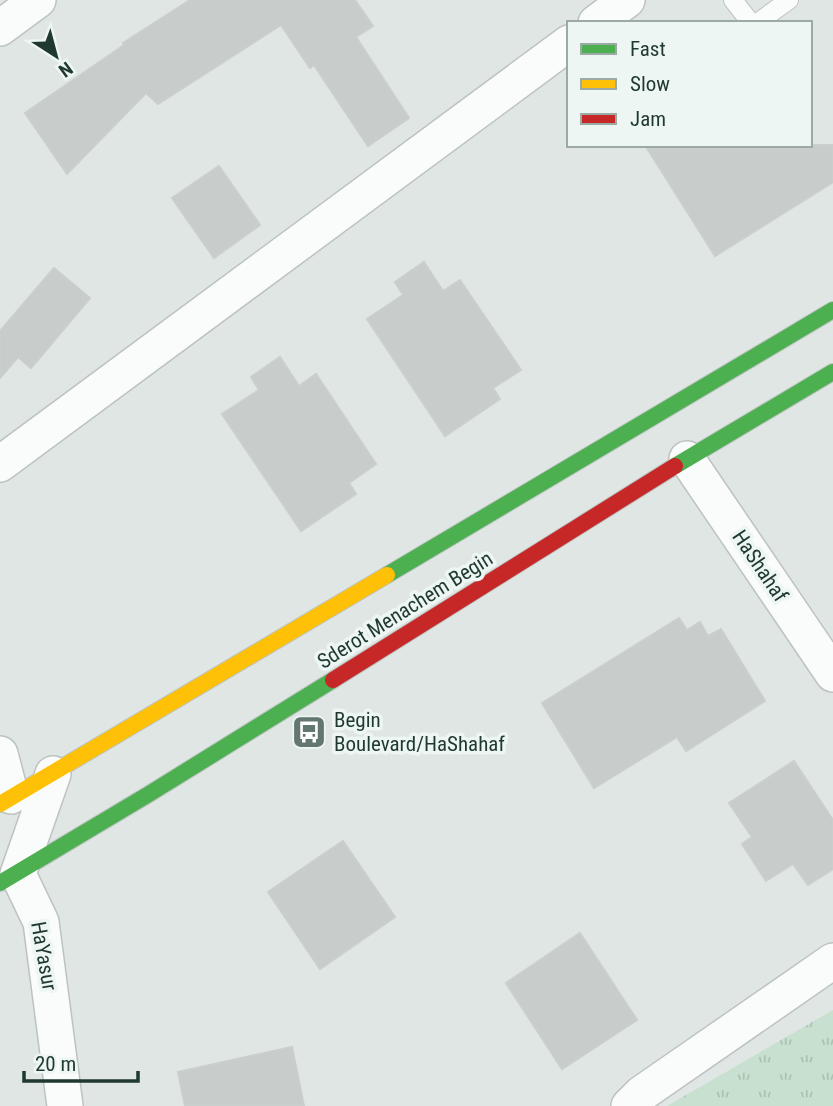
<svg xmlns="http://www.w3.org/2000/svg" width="833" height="1106" viewBox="0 0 833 1106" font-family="'Roboto Condensed',sans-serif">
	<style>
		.grass { fill: url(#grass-tufts) }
		.building { fill: #c8cdcb; stroke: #c9cfcc; stroke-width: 2 }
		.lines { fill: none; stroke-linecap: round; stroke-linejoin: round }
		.lane-casing { stroke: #bdc3c0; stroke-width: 20 }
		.street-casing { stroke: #bdc3c0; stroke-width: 38 }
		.fast-casing { stroke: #bcc4c1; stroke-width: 18 }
		.slow-casing { stroke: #bcc4c1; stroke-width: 18 }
		.jam-casing { stroke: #bcc4c1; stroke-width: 18 }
		.lane { stroke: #fafbfb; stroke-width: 18 }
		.street { stroke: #fafbfb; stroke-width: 35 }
		.fast { stroke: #4caf50; stroke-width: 16 }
		.slow { stroke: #ffc107; stroke-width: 16 }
		.jam { stroke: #c62828; stroke-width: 16 }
		.labels { text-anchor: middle; stroke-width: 7; stroke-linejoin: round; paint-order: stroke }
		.street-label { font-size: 21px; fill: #1f3931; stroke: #edf6f2 }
		.poi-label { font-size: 21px; fill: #1f3931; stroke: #edf6f2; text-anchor: start }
	</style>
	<defs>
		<pattern id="grass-tufts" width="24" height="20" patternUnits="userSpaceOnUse" patternTransform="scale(1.75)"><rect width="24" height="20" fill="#c8e0cf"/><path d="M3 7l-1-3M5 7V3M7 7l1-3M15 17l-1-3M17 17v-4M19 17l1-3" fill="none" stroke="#abc1b2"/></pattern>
	</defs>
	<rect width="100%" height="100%" fill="#e0e6e3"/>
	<!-- grass -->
	<path class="grass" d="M833 1010V1106H667Z"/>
	<!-- building -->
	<path class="building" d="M190 0H355L373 26 356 37 409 118 368 146 314 65 310 68 281 25 158 104 146 93 67 174 25 113 124 45 123 43Z
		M645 145H833V182L715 256Z
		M219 166 260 225 214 258 172 198Z
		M424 262 443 291 460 280 521 370 493 388 500 399 445 436 367 319 403 295 395 282Z
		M54 268 90 298 31 368 18 357 0 378V331Z
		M280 357 299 386 316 374 376 464 349 483 356 494 301 531 222 414 259 390 251 377Z
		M679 618 687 630 700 622 708 636 721 629 765 701 686 751 677 737 594 788 542 703Z
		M794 761 833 820V869L808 885 793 864 766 881 742 844 752 837 729 803Z
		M343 841 395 917 320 969 268 892Z
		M580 933 637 1020 562 1069 506 983Z
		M292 1047 304 1106H185L178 1072Z"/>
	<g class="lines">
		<!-- lane casing -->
		<g class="lane-casing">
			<path id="lane" d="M733 0 751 23
				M757 23 789 0"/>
		</g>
		<!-- street casing -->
		<g class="street-casing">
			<path id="street" d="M596 23 627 0
				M0 28 38 0
				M687 459 833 674
				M0 464 569 43
				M0 754 11 796
				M53 774 18 874 41 922 65 1106
				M629 1106 641 1094 833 961"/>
		</g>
		<!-- fast casing -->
		<g class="fast-casing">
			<path id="fast" d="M675 466 833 372
				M387 575 833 310
				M0 883 149 794 333 680"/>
		</g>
		<!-- slow casing -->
		<g class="slow-casing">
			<path id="slow" d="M0 804 387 575"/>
		</g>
		<!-- jam casing -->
		<g class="jam-casing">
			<path id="jam" d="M333 680 675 466"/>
		</g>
		<!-- lane -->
		<use href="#lane" class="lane"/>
		<!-- street -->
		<use href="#street" class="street"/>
		<!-- fast -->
		<use href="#fast" class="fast"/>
		<!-- slow -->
		<use href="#slow" class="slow"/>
		<!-- jam -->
		<use href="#jam" class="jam"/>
	</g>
	<!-- icons -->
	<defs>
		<g id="bus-square" transform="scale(1.75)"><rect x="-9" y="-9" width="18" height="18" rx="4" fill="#63766f" stroke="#edf6f2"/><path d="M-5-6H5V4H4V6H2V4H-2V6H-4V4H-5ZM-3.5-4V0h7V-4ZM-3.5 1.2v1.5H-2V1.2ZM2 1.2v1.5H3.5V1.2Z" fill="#fff"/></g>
	</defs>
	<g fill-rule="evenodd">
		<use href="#bus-square" x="309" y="732"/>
	</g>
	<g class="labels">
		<!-- street labels -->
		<g class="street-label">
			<text transform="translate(760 566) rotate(56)" y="7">HaShahaf</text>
			<text transform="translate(405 610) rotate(-32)" y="7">Sderot Menachem Begin</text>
			<text transform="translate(44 956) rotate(80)" y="7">HaYasur</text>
		</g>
		<!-- poi labels -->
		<g class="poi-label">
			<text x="334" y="727">Begin<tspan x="334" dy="24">Boulevard/HaShahaf</tspan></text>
		</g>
	</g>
	<!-- legend -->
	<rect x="567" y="21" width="245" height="126" fill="#edf6f2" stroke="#9baaa5" stroke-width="2"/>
	<rect x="581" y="44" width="35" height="10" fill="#4caf50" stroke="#9baaa5" stroke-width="2"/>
	<text x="630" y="56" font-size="21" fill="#1f3931">Fast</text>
	<rect x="581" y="79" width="35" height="10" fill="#ffc107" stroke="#9baaa5" stroke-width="2"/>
	<text x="630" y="91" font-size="21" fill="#1f3931">Slow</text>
	<rect x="581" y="114" width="35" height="10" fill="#c62828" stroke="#9baaa5" stroke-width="2"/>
	<text x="630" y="126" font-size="21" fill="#1f3931">Jam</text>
	<!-- north arrow -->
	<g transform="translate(56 56) rotate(144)" stroke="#edf6f2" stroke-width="5" paint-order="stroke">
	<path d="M0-5L12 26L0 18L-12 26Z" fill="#1f3931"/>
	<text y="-10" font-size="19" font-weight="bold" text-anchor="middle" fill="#1f3931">N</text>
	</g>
	<!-- scale -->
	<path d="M24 1071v10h114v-10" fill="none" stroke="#1f3931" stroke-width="3.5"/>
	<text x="35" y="1071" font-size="21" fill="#1f3931" stroke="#edf6f2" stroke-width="5" paint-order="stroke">20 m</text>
</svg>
